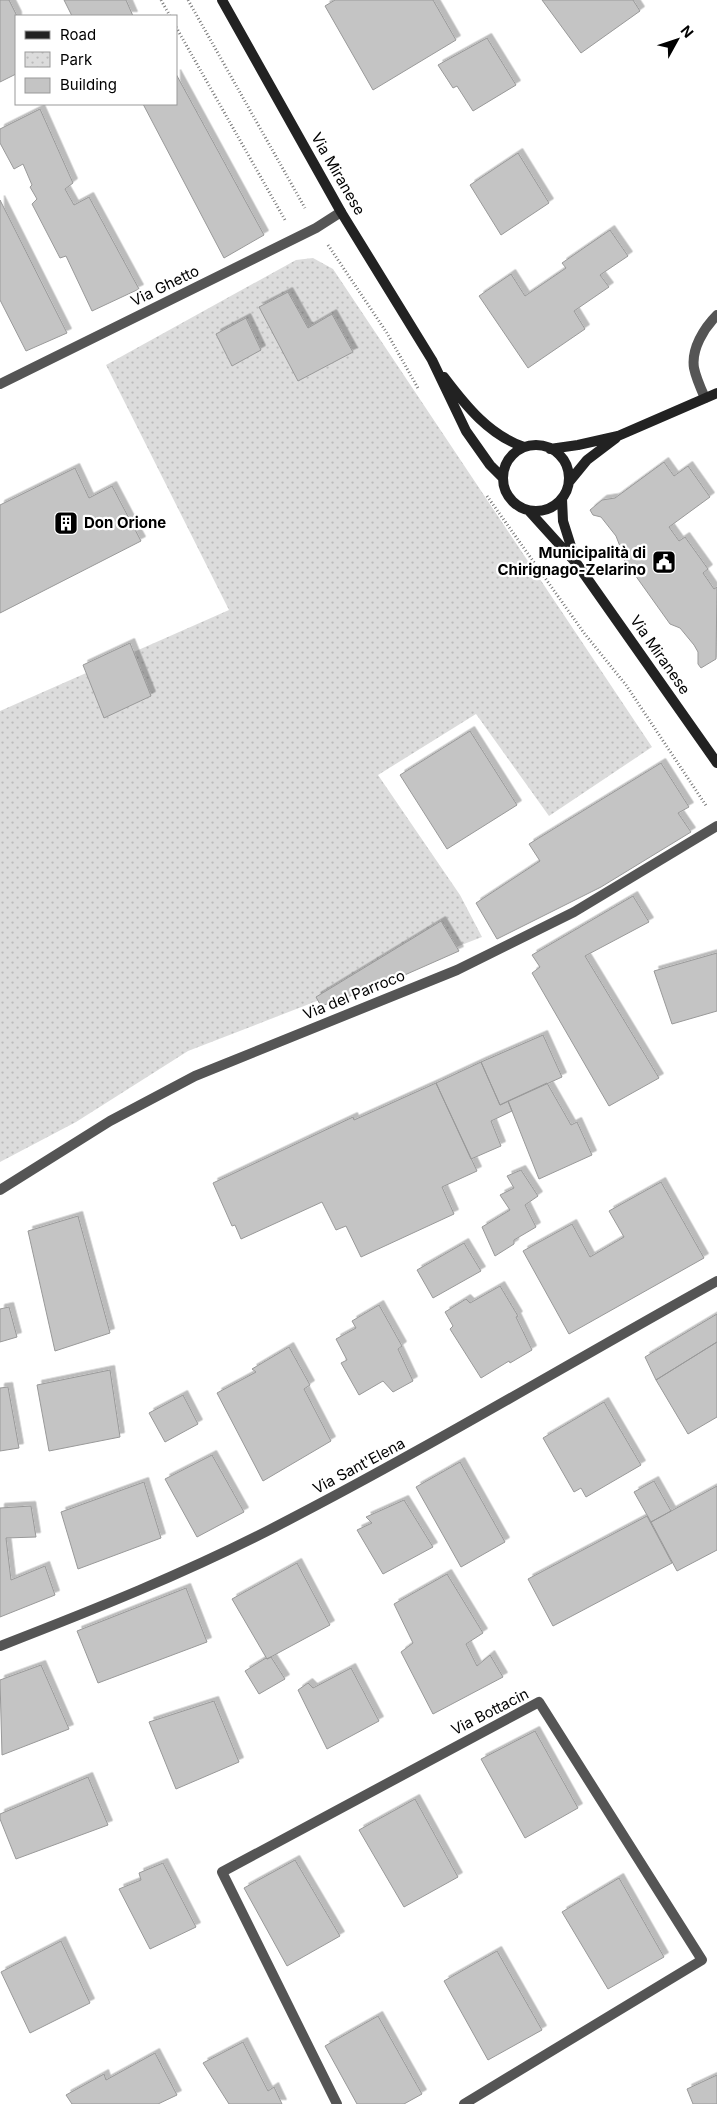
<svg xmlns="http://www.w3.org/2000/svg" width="717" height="2104" viewBox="0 0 717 2104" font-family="Inter,sans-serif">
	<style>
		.park { fill: url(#park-dots) }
		.building { fill: #c4c4c4; stroke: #999; filter: url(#shadow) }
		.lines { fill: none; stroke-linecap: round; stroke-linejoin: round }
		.path { stroke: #777; stroke-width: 3; stroke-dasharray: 1 2.5; stroke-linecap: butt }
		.lane { stroke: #555; stroke-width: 10 }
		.street { stroke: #555; stroke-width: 10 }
		.secondary { stroke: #222; stroke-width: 10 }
		.labels { text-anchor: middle; stroke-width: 4.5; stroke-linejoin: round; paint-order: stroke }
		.street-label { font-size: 15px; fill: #000; stroke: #fff }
		.poi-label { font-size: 15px; font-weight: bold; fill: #000; stroke: #fff; text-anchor: start }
	</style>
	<defs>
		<pattern id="park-dots" width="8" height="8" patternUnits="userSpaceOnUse" patternTransform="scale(1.25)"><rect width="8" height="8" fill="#dcdcdc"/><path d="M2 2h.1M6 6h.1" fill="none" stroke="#bbb" stroke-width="1.8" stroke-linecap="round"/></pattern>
		<filter id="shadow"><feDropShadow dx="4.5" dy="-4.5" stdDeviation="0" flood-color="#0004"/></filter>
	</defs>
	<rect width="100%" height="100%" fill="#fff"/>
	<!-- park -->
	<path class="park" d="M313 258 333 269 652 747 549 816 476 714 378 775 460 895 482 937 188 1051 76 1122 0 1162V711L229 610 106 365 296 260Z"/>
	<!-- building -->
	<path class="building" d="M0 0H9L17 16 16 74 0 82Z
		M64 0H126L133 16H72Z
		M335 0H433L456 40 373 90 325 6Z
		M542 0H633L640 11 581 53Z
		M487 38 516 85 473 111 457 86 453 88 438 65Z
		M176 74 264 235 224 258 143 104H176Z
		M40 109 73 183 65 189 74 205 89 197 139 289 92 311 66 256 60 258 32 204 37 199 30 187 32 185 23 164 14 169 0 143V129Z
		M518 153 549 203 501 235 470 185Z
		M0 200 67 333 26 351 0 300Z
		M610 230 628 256 600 275 609 287 574 311 585 329 528 368 479 296 511 274 525 296 566 268 562 263Z
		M288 292 308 328 332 314 353 352 298 381 259 307Z
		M246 318 261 350 232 366 216 334Z
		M664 462 674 476 688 466 710 497 669 527 679 541 685 537 708 569 703 573 714 589 717 587 716 659 701 668 698 664V652L694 645 680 628 670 624 620 554 621 549 616 536 601 517 593 515 590 510 602 500 615 498Z
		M75 468 89 498 112 486 141 541 0 613V505Z
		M130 643 151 696 104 718 83 665Z
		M470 731 517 805 447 849 400 775Z
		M661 763 689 807 678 813 691 832 601 887 497 939 476 903 540 861 529 844Z
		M633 896 649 922 585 956 659 1078 609 1106 532 973 540 967 532 955Z
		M441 921 459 951 382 985 321 1006 316 997Z
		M717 953V1011L672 1024 654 971Z
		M543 1035 562 1077 500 1105 481 1062Z
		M481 1062 500 1105 508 1101 512 1111 491 1121 501 1146 471 1159 436 1083Z
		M436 1083 477 1171 442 1187 454 1214 361 1257 346 1226 336 1230 322 1202 241 1239 235 1225 232 1226 213 1183 353 1117 354 1120Z
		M547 1083 571 1125 577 1122 592 1155 539 1179 508 1101Z
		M521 1170 538 1196 525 1205 536 1227 514 1240V1244L495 1256 482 1227 510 1210 500 1195 514 1188 507 1176Z
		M661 1182 704 1258 569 1334 523 1251 572 1224 590 1257 624 1237 609 1211Z
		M78 1216 110 1333 55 1351 28 1231Z
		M464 1243 481 1271 433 1298 417 1270Z
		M500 1286 518 1316 516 1317 532 1350 510 1363 509 1361 481 1378 450 1329 453 1326 445 1312 466 1299 470 1303Z
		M379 1305 402 1346 398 1349 413 1381 393 1392 383 1381 359 1395 341 1363 347 1360 336 1339 356 1328 352 1321Z
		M9 1307 17 1337 0 1342V1309Z
		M717 1314V1342L656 1380 645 1357Z
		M717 1342V1417L688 1434 656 1380Z
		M289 1347 310 1385 304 1389 331 1441 263 1481 217 1393 256 1372 252 1369Z
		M110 1370 120 1437 49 1451 37 1385Z
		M8 1387 19 1448 0 1451V1388Z
		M183 1395 198 1424 165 1442 149 1413Z
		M604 1402 641 1465 586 1497 581 1488 574 1492 543 1438Z
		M212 1455 244 1512 197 1537 165 1479Z
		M460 1462 505 1542 461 1567 416 1487Z
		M654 1481 671 1511 651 1522 634 1492Z
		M144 1482 161 1538 78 1569 61 1512Z
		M717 1486V1550L677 1571 651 1522Z
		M404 1500 433 1547 383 1574 357 1530 372 1523 366 1517Z
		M31 1506 36 1537 6 1538 11 1580 45 1566 55 1595 0 1617V1508Z
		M647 1516 672 1563 553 1626 528 1579Z
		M297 1563 330 1625 267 1659 232 1599Z
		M447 1574 483 1633 466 1644 477 1666 490 1655 503 1677 433 1714 401 1652 413 1643 394 1604Z
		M186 1588 207 1642 98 1683 77 1631Z
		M271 1657 285 1679 259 1694 245 1671 266 1658 267 1659Z
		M41 1665 69 1729 2 1755 0 1680Z
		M351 1668 379 1721 327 1749 298 1690 308 1683 313 1688Z
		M214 1701 239 1762 176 1789 149 1722Z
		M535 1731 578 1808 525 1838 481 1759Z
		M88 1777 108 1825 16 1859 0 1819V1814Z
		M415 1799 458 1877 404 1907 359 1830Z
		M295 1860 340 1936 287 1966 244 1888Z
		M163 1863 196 1927 150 1949 119 1889 141 1880 139 1873Z
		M619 1878 664 1957 608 1989 562 1912Z
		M61 1941 90 2003 30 2033 1 1972Z
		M497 1951 542 2030 488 2060 444 1981Z
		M378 2016 422 2094 404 2104H357L325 2046Z
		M243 2042 268 2091 274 2087 282 2104H229L203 2063Z
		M155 2053 177 2095 158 2104H72L66 2095 104 2074 106 2080Z
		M717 2075V2104H693L687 2089Z"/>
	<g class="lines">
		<!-- path -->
		<path class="path" d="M161 0 170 16
			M188 0 305 208
			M176 27 285 220
			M328 245 387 333 419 390
			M487 496 584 633 626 685 707 807"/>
		<!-- lane -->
		<path class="lane" d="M705 398C701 389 696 378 694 368 691 349 704 328 717 315"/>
		<!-- street -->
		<path class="street" d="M0 384 316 228 341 212
			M0 1190 110 1121 195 1076 457 970 574 912 717 826
			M0 1646C93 1610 186 1573 275 1527 425 1450 569 1363 717 1281
			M337 2104 222 1872 539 1702 702 1960 464 2104"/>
		<!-- secondary -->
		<path class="secondary" d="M222 0 341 212 432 360 466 431 490 465 503 478
			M444 377C466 406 489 435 524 447
			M503 478a33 33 0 1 1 66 0a33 33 0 1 1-66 0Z
			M550 449 578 445 618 436 717 393
			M569 482 587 460 616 438
			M562 499 563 521 575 559
			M529 511 577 564 717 763"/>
	</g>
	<!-- icons -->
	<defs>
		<g id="building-square" transform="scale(1.25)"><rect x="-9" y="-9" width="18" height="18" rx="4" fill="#000" stroke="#fff"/><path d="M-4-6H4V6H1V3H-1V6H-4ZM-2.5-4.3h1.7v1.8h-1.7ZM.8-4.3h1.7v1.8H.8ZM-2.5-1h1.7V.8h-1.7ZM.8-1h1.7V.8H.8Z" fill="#fff"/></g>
		<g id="civic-square" transform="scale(1.25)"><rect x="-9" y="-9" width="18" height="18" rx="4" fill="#000" stroke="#fff"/><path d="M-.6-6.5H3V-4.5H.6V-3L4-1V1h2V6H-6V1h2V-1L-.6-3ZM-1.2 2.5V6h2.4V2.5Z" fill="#fff"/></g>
	</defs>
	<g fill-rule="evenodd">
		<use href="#building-square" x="66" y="523"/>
		<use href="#civic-square" x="664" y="562"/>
	</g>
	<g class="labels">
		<!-- street labels -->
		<g class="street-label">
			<text transform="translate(338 174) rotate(60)" y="5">Via Miranese</text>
			<text transform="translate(165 286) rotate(-26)" y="5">Via Ghetto</text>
			<text transform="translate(660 655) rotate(55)" y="5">Via Miranese</text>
			<text transform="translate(354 995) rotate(-22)" y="5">Via del Parroco</text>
			<text transform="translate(359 1466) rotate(-28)" y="5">Via Sant'Elena</text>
			<text transform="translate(490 1712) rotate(-27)" y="5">Via Bottacin</text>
		</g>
		<!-- poi labels -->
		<g class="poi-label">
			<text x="84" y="528">Don Orione</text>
			<text x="646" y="558" text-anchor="end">Municipalità di<tspan x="646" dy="17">Chirignago-Zelarino</tspan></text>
		</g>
	</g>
	<!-- legend -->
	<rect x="15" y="15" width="162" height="90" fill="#ffffff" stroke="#999999"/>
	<rect x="25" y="31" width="25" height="8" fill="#222222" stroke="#999999"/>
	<text x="60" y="40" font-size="15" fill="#000000">Road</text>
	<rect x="25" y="52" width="25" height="15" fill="url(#park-dots)" stroke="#999999"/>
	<text x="60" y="65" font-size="15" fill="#000000">Park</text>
	<rect x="25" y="78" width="25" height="15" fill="#c4c4c4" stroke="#999999"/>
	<text x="60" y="90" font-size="15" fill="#000000">Building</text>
	<!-- north arrow -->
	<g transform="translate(677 40) rotate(50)" stroke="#ffffff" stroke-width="4" paint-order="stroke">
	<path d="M0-4L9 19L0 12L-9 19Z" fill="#000000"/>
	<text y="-8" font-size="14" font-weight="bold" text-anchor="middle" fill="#000000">N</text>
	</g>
</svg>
